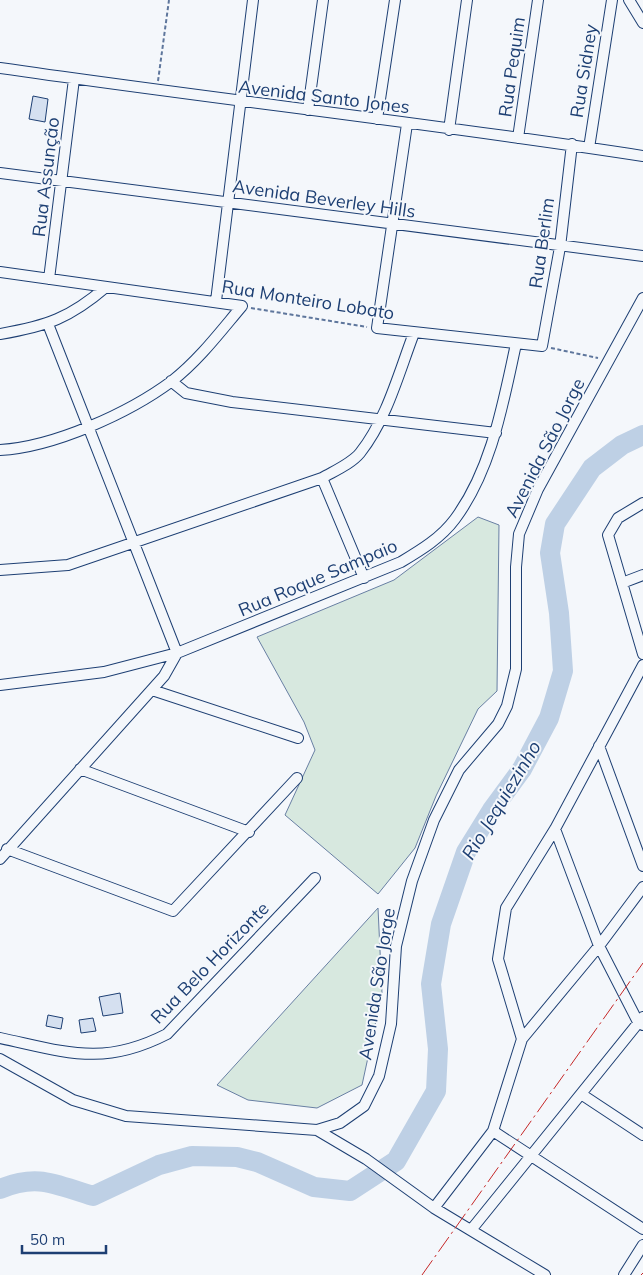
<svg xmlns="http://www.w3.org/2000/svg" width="643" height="1275" viewBox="0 0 643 1275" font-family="Mulish,sans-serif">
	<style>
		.green { fill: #d7e8df; stroke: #687fa3 }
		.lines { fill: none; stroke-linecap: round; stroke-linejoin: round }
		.river { stroke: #bed0e5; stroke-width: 20 }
		.building { fill: #d5e0f0; stroke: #1d3f73 }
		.street-casing { stroke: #1d3f73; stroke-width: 12 }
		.path { stroke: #5e769c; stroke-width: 2; stroke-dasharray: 4 2.5; stroke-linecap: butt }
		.street { stroke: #f4f7fb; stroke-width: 10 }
		.power { stroke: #c62828; stroke-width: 1; stroke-dasharray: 18 4 2.5 4; stroke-linecap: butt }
		.labels { text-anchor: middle; stroke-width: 4; stroke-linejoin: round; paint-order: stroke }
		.street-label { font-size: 18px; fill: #1d3f73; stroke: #f4f7fb }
		.water-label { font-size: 19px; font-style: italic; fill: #1d3f73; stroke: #f4f7fb }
	</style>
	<rect width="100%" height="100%" fill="#f4f7fb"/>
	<!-- green -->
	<path class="green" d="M478 517 499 525 497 691 478 709 436 796 415 848 378 894 285 815 315 750 304 722 257 637 394 580Z
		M378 908 382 993 362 1085 317 1108 248 1100 217 1085Z"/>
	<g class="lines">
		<!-- river -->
		<path class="river" d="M0 1189C38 1173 56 1185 93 1196L159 1165 192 1156 237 1157 257 1162 314 1187 350 1191 396 1161 436 1091 438 1049 431 984 441 924 466 852 492 810 522 769 549 718 563 671 559 613 550 553 555 524 592 468 622 445 643 435"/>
	</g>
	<!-- building -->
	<path class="building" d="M33 96 48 99 45 122 29 119Z
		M120 993 123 1013 103 1016 99 997Z
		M48 1015 63 1018 61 1029 46 1026Z
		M93 1018 96 1031 81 1033 79 1020Z"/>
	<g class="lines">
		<!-- street casing -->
		<g class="street-casing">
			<path id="street" d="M629 0 643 23
				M0 68C214 99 429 123 643 156
				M308 110 323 0
				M377 119 395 0
				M407 124 377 328 542 346 560 247 572 144
				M449 130 467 0
				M518 138 538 0
				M589 148 612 0
				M0 173 643 256
				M0 272 242 306
				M49 279 74 79
				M216 301 253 0
				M48 324 177 653
				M0 334C47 326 70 318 106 287
				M171 381 186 393 232 402 496 433
				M0 450C54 447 129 413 172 381 199 360 220 332 242 306
				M322 478 364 578
				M643 503 618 518 608 535 643 654
				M0 570 68 565 322 478C334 471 351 464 360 453 387 419 399 372 414 333
				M622 583 643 575
				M0 685 104 672 177 653 401 562C421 550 441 538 455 519 492 469 503 403 516 344
				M152 690 298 738
				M599 746 643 866
				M80 769 249 832
				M555 829 599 946 638 1022 643 1025
				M7 849 173 911 297 778
				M0 859 164 676 177 653
				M0 1038C66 1052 103 1067 167 1034L315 878
				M522 1039 599 946 643 887
				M0 1059 73 1100 126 1116 317 1130 340 1123 364 1106 379 1076 391 1024 396 946 412 881 434 820 459 770 498 724 507 706 516 669V567L519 534 538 489 643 298
				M581 1094 643 1135
				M317 1130 366 1159 434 1208 545 1275
				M493 1131 643 1229
				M434 1208 493 1131 522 1039 498 959 506 908 555 829 643 665
				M471 1230 643 1017
				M624 1275 643 1245"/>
		</g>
		<!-- path -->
		<path class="path" d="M158 81 169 0
			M251 308 367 327
			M551 348 598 358"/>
		<!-- street -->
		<use href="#street" class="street"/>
		<!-- power -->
		<path class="power" d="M422 1275 643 963
			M641 1275 643 1273"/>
	</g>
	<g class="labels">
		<!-- street labels -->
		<g class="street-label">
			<text transform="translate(512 67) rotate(-82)" y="6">Rua Pequim</text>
			<text transform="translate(584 71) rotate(-81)" y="6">Rua Sidney</text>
			<text transform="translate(324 97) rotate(7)" y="6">Avenida Santo Jones</text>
			<text transform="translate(46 177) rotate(-83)" y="6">Rua Assunção</text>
			<text transform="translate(324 199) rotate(8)" y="6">Avenida Beverley Hills</text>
			<text transform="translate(542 243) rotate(-82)" y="6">Rua Berlim</text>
			<text transform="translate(308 300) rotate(9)" y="6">Rua Monteiro Lobato</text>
			<text transform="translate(545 448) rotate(-63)" y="6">Avenida São Jorge</text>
			<text transform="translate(318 578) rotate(-23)" y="6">Rua Roque Sampaio</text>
			<text transform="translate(210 963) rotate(-46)" y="6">Rua Belo Horizonte</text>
			<text transform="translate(377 984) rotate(-81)" y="6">Avenida São Jorge</text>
		</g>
		<!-- water labels -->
		<g class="water-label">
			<text transform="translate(501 800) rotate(-59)" y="7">Rio Jequiezinho</text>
		</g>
	</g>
	<!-- scale -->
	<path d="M22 1245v8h84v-8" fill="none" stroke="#1d3f73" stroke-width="2.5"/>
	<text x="30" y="1245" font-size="15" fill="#1d3f73" stroke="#f4f7fb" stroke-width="4" paint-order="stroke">50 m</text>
</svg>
